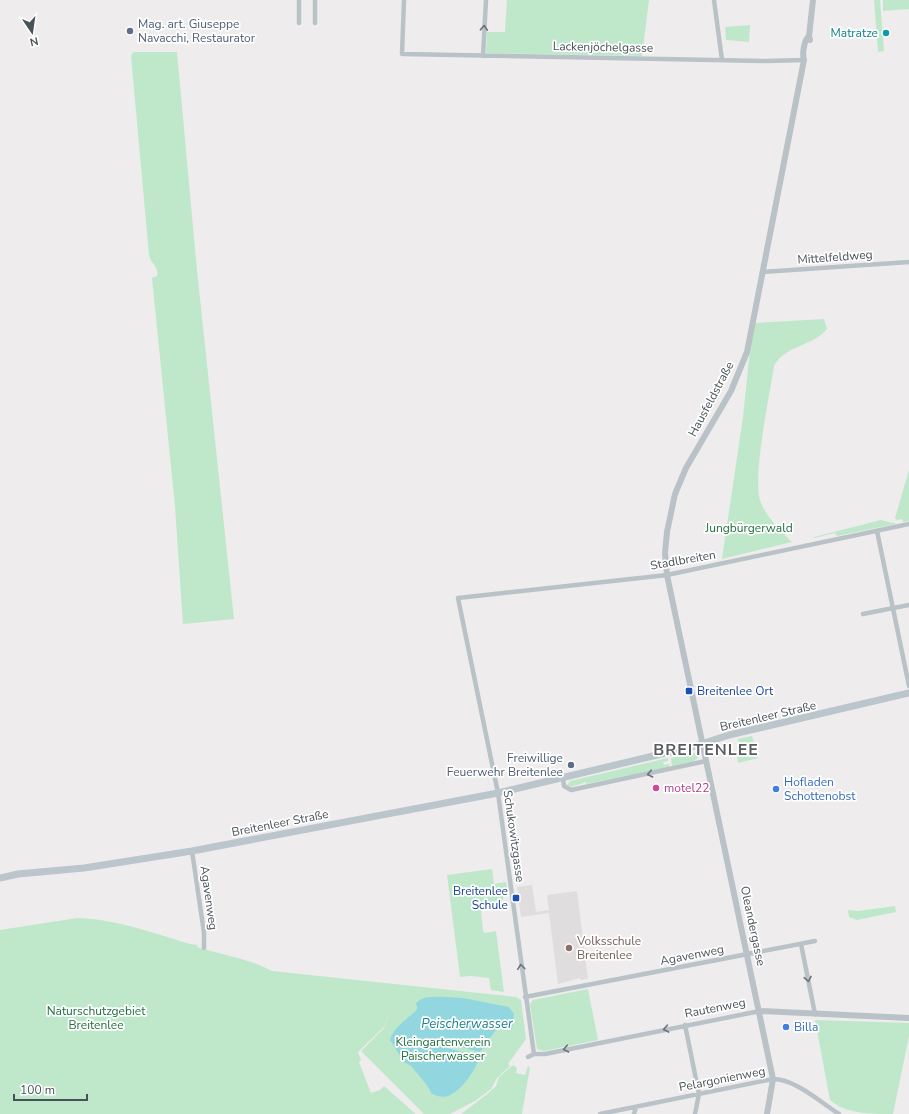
<svg xmlns="http://www.w3.org/2000/svg" width="909" height="1114" viewBox="0 0 909 1114" font-family="'Nunito Sans',sans-serif">
	<style>
		.education { fill: #e0ddde }
		.green { fill: #bfe8cb }
		.water { fill: #92d7df }
		.lines { fill: none; stroke-linecap: round; stroke-linejoin: round }
		.minor { stroke: #b9c2c7; stroke-width: 4.5 }
		.tertiary { stroke: #b9c2c7; stroke-width: 6 }
		.secondary { stroke: #bac5cc; stroke-width: 7 }
		.oneway { stroke: #697379 }
		.service-dot { fill: #5c6f8a; stroke: #fff; stroke-width: 1.5 }
		.culture-dot { fill: #0f9aa8; stroke: #fff; stroke-width: 1.5 }
		.transit-dot { fill: #1a4fb4; stroke: #fff; stroke-width: 1.5 }
		.hotel-dot { fill: #d1479c; stroke: #fff; stroke-width: 1.5 }
		.shop-dot { fill: #3f7fe0; stroke: #fff; stroke-width: 1.5 }
		.education-dot { fill: #8d6e63; stroke: #fff; stroke-width: 1.5 }
		.labels { text-anchor: middle; stroke-width: 3.5; stroke-linejoin: round; paint-order: stroke }
		.service-label { font-size: 12px; fill: #4e5e75; stroke: #fff; text-anchor: start }
		.culture-label { font-size: 12px; fill: #0d838f; stroke: #fff; text-anchor: end }
		.street-label { font-size: 12px; fill: #475157; stroke: #fff }
		.park-label { font-size: 12px; fill: #226e40; stroke: #fff }
		.transit-label { font-size: 12px; fill: #164399; stroke: #fff; text-anchor: start }
		.shop-label { font-size: 12px; fill: #366cbe; stroke: #fff; text-anchor: start }
		.hotel-label { font-size: 12px; fill: #b23c85; stroke: #fff; text-anchor: start }
		.education-label { font-size: 12px; fill: #785e54; stroke: #fff; text-anchor: start }
		.water-label { font-size: 13px; font-style: italic; fill: #1d818c; stroke: #fff }
		.district-label { font-size: 16px; font-weight: bold; letter-spacing: 1px; fill: #5a5d60; stroke: #fff }
	</style>
	<rect width="100%" height="100%" fill="#efeced"/>
	<!-- education -->
	<path class="education" d="M532 885 536 912 549 910 547 895 577 891 588 979 580 980V978L558 984 549 913 521 917 517 887Z"/>
	<!-- green -->
	<path class="green" d="M507 0H649L642 56 486 53 487 32H505Z
		M874 0H880L884 51 878 52Z
		M883 0H909V9L883 11Z
		M750 25 749 42 726 40 725 27Z
		M135 52H177L197 270 234 619 183 624 175 507 152 278 157 276C159 268 151 263 149 255L131 56 132 53Z
		M824 319 827 329C812 347 785 345 774 366 770 394 751 481 761 503 768 519 780 530 792 542L722 559 743 417 750 349 755 323Z
		M909 470V521L903 522 902 519 897 520 895 518Z
		M881 520 892 523 893 522 896 524 837 536 835 533 814 538V537Z
		M752 736 758 758 738 763 737 757 741 756 738 739Z
		M695 753 699 757 694 761 672 766 671 758Z
		M668 758V761L663 762 664 765 669 764 670 767 586 784V782L571 787 567 785 570 781Z
		M492 869 494 884 506 882 507 887 500 908 481 911 483 931 485 933 496 931 504 992 491 990 489 978 471 976 460 977 447 875Z
		M895 906 896 912 857 920 849 917 848 910 858 911Z
		M77 918C116 919 153 933 190 944L198 945 197 947C222 955 248 958 272 971L516 997 521 1000 526 1039 508 1064 510 1066 497 1078 491 1089 475 1101 450 1114H424L361 1051 384 1028 392 1007 384 1027 358 1052 361 1060 359 1062 371 1093 380 1090 384 1086 416 1114H0V930Z
		M588 989 598 1040 544 1051 537 1049 530 1004 533 1000Z
		M815 1020 909 1023V1036L893 1114C871 1114 845 1114 830 1100Z
		M513 1065 517 1068 516 1073 525 1075 528 1066 530 1067 522 1114H461L486 1095 496 1086 499 1077Z"/>
	<!-- water -->
	<path class="water" d="M446 997 463 998 509 1007 514 1014 512 1029H497L489 1039 490 1043 479 1052 433 1039 434 1044 437 1045 476 1056 478 1062C472 1074 461 1091 448 1096 442 1098 437 1096 432 1094L426 1084 411 1066 404 1062 390 1040C392 1027 417 1012 417 1009 418 1007 416 1005 416 1003 424 995 436 997 446 997Z"/>
	<g class="lines">
		<!-- minor -->
		<path class="minor" d="M404 0 402 54 766 61 804 60
			M714 0 722 60
			M299 23V0
			M315 23V0
			M483 56 486 0
			M762 272 909 262
			M877 531 909 686
			M863 614 909 605
			M563 779 564 786 571 790 706 761
			M192 851 204 933V948
			M801 944 815 1014
			M525 997 815 941
			M685 1025 699 1094 695 1114
			M534 1054 498 793 458 598 667 575 909 524
			M528 1057 534 1054H545L760 1011
			M600 1114 773 1079C795 1079 820 1102 839 1114
			M634 1114 636 1107"/>
		<!-- tertiary -->
		<path class="tertiary" d="M810 40 809 36 813 0
			M760 1011 909 1018
			M767 1114 773 1079 667 575 665 553 667 532 675 494 686 468 731 391 747 352 804 60C802 54 804 40 809 36"/>
		<!-- secondary -->
		<path class="secondary" d="M0 878 18 874 84 868 192 851 498 793 695 746 729 735 909 693"/>
	</g>
	<!-- one-way arrows -->
	<defs><path id="oneway-chevron" d="M-2-3.5L2.5 0L-2 3.5" fill="none" stroke-width="1.6" stroke-linecap="round" stroke-linejoin="round"/></defs>
	<g class="oneway">
		<use href="#oneway-chevron" transform="translate(484 28) rotate(-87)"/>
		<use href="#oneway-chevron" transform="translate(650 774) rotate(168)"/>
		<use href="#oneway-chevron" transform="translate(521 967) rotate(-97)"/>
		<use href="#oneway-chevron" transform="translate(808 979) rotate(79)"/>
		<use href="#oneway-chevron" transform="translate(666 1029) rotate(169)"/>
		<use href="#oneway-chevron" transform="translate(566 1049) rotate(168)"/>
	</g>
	<!-- markers -->
	<g class="service-dot">
		<circle cx="130" cy="31" r="4"/>
		<circle cx="571" cy="765" r="4"/>
	</g>
	<circle class="culture-dot" cx="886" cy="33" r="4"/>
	<g class="transit-dot">
		<rect x="685" y="687" width="8" height="8" rx="2"/>
		<rect x="512" y="894" width="8" height="8" rx="2"/>
	</g>
	<circle class="hotel-dot" cx="656" cy="788" r="4"/>
	<g class="shop-dot">
		<circle cx="776" cy="789" r="4"/>
		<circle cx="786" cy="1027" r="4"/>
	</g>
	<circle class="education-dot" cx="569" cy="948" r="4"/>
	<g class="labels">
		<!-- service labels -->
		<g class="service-label">
			<text x="138" y="28">Mag. art. Giuseppe<tspan x="138" dy="14">Navacchi, Restaurator</tspan></text>
			<text x="563" y="762" text-anchor="end">Freiwillige<tspan x="563" dy="14">Feuerwehr Breitenlee</tspan></text>
		</g>
		<!-- culture labels -->
		<g class="culture-label">
			<text x="878" y="37">Matratze</text>
		</g>
		<!-- street labels -->
		<g class="street-label">
			<text transform="translate(603 47) rotate(1)" y="4">Lackenjöchelgasse</text>
			<text transform="translate(835 257) rotate(-4)" y="4">Mittelfeldweg</text>
			<text transform="translate(711 399) rotate(-62)" y="4">Hausfeldstraße</text>
			<text transform="translate(683 560) rotate(-10)" y="4">Stadlbreiten</text>
			<text transform="translate(768 716) rotate(-13)" y="4">Breitenleer Straße</text>
			<text transform="translate(280 823) rotate(-11)" y="4">Breitenleer Straße</text>
			<text transform="translate(514 836) rotate(82)" y="4">Schukowitzgasse</text>
			<text transform="translate(209 898) rotate(82)" y="4">Agavenweg</text>
			<text transform="translate(753 926) rotate(78)" y="4">Oleandergasse</text>
			<text transform="translate(692 955) rotate(-11)" y="4">Agavenweg</text>
			<text transform="translate(715 1008) rotate(-11)" y="4">Rautenweg</text>
			<text transform="translate(722 1079) rotate(-11)" y="4">Pelargonienweg</text>
		</g>
		<!-- park labels -->
		<g class="park-label">
			<text x="749" y="532">Jungbürgerwald</text>
			<text x="96" y="1015">Naturschutzgebiet<tspan x="96" dy="14">Breitenlee</tspan></text>
			<text x="443" y="1046">Kleingartenverein<tspan x="443" dy="14">Paischerwasser</tspan></text>
		</g>
		<!-- transit labels -->
		<g class="transit-label">
			<text x="697" y="695">Breitenlee Ort</text>
			<text x="508" y="895" text-anchor="end">Breitenlee<tspan x="508" dy="14">Schule</tspan></text>
		</g>
		<!-- shop labels -->
		<g class="shop-label">
			<text x="784" y="786">Hofladen<tspan x="784" dy="14">Schottenobst</tspan></text>
			<text x="794" y="1031">Billa</text>
		</g>
		<!-- hotel labels -->
		<g class="hotel-label">
			<text x="664" y="792">motel22</text>
		</g>
		<!-- education labels -->
		<g class="education-label">
			<text x="577" y="945">Volksschule<tspan x="577" dy="14">Breitenlee</tspan></text>
		</g>
		<!-- water labels -->
		<g class="water-label">
			<text x="467" y="1028">Peischerwasser</text>
		</g>
		<!-- district labels -->
		<g class="district-label">
			<text x="706" y="755">BREITENLEE</text>
		</g>
	</g>
	<!-- north arrow -->
	<g transform="translate(32 32) rotate(167)" stroke="#ffffff" stroke-width="3" paint-order="stroke">
	<path d="M0-3L7 15L0 10L-7 15Z" fill="#475157"/>
	<text y="-6" font-size="11" font-weight="bold" text-anchor="middle" fill="#475157">N</text>
	</g>
	<!-- scale -->
	<path d="M14 1094v6h73v-6" fill="none" stroke="#475157" stroke-width="2"/>
	<text x="20" y="1094" font-size="12" fill="#475157" stroke="#ffffff" stroke-width="3" paint-order="stroke">100 m</text>
</svg>
